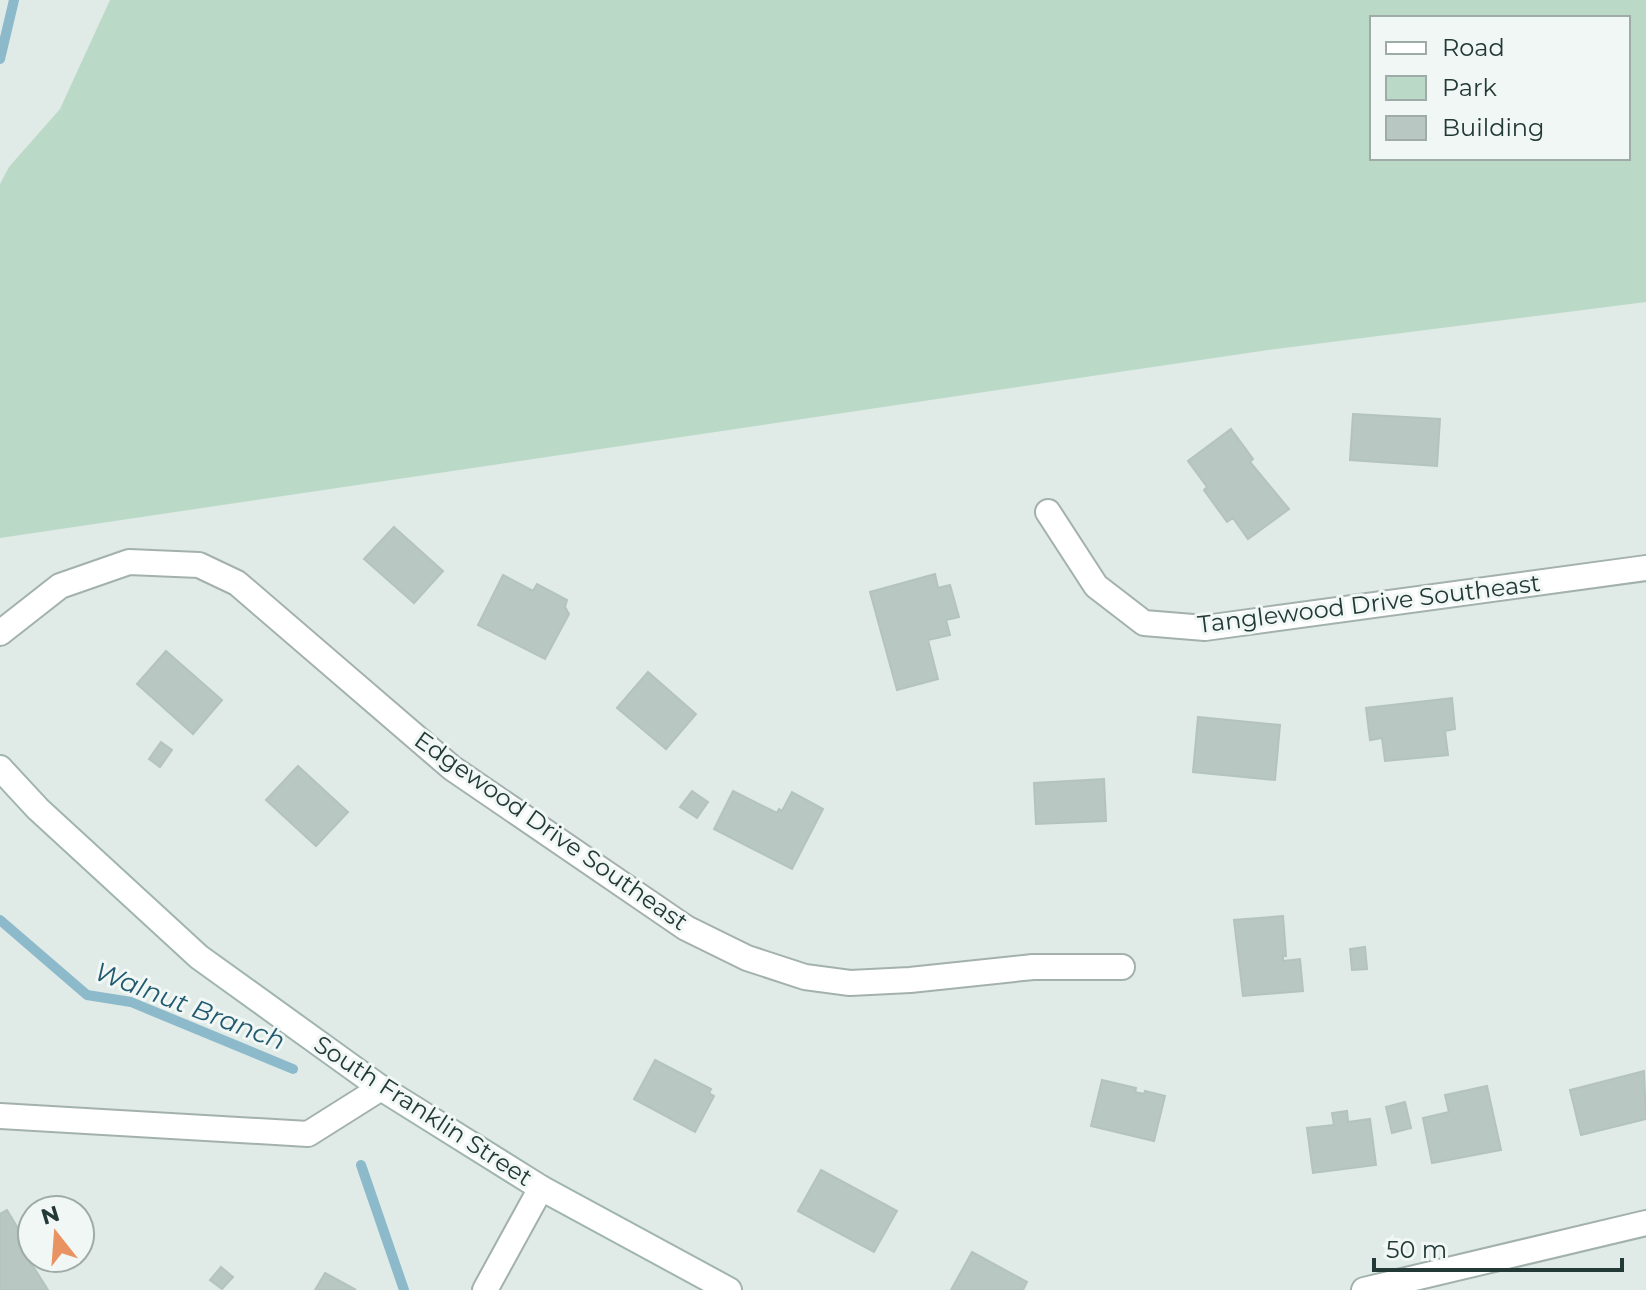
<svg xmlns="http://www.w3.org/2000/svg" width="1646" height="1290" viewBox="0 0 1646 1290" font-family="Montserrat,sans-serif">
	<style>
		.green { fill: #badac7; fill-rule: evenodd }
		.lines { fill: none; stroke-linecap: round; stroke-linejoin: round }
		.stream { stroke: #8cbacb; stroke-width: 10 }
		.building { fill: #b9c7c3; stroke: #b3c3be; stroke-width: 2 }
		.street-casing { stroke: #a3b1ae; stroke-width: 28 }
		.secondary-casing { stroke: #a0b5b0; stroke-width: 28 }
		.street { stroke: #fff; stroke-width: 24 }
		.secondary { stroke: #fff; stroke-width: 24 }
		.labels { text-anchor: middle; stroke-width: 6; stroke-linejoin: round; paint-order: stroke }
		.street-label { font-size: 24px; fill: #223936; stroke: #f0f7f4 }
		.water-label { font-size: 26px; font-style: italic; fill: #215970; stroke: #f0f7f4 }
	</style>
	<rect width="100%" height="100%" fill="#e0eae7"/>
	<!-- green -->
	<path class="green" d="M110 0H1646V302L1268 350 0 538V184L9 167 60 109ZM1372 18H1628V158H1372Z"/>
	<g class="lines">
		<!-- stream -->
		<path class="stream" d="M0 59 14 0
			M0 920 87 995 131 1002 293 1069
			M361 1165 404 1290"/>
	</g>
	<!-- building -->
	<path class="building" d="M1353 414 1440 419 1437 466 1350 460Z
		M1231 429 1253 459 1250 462 1289 509 1248 539 1233 518 1227 522 1204 490 1207 487 1188 461Z
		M394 527 443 571 414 603 364 559Z
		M935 574 938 588 950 585 959 617 946 620 950 635 928 640 938 679 897 690 870 592Z
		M503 575 533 591 537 584 567 600 565 607 569 614 545 659 478 625Z
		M166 651 222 700 193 734 137 684Z
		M648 672 696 714 666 749 617 708Z
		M1452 698 1455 729 1445 731 1448 755 1385 761 1382 738 1370 740 1366 708Z
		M1198 717 1280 725 1275 780 1193 772Z
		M161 742 172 750 160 767 149 759Z
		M298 766 348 812 316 846 266 800Z
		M1104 779 1106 821 1036 824 1034 783Z
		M692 791 708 802 697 818 680 807Z
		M733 791 777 813 779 809 782 811 792 792 823 809 792 869 714 829Z
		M1283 916 1286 956H1283V961L1300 959 1303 991 1243 996 1234 920Z
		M1365 947 1367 969 1352 970 1350 949Z
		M655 1060 711 1089 709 1093 714 1096 695 1132 634 1099Z
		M1644 1071 1646 1119 1581 1135 1570 1090Z
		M1102 1080 1136 1088 1135 1092 1144 1094 1145 1091 1165 1096 1154 1141 1091 1126Z
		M1487 1086 1501 1150 1432 1163 1423 1118 1449 1112 1445 1095Z
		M1405 1102 1411 1128 1392 1133 1386 1107Z
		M1347 1111 1348 1122 1370 1119 1376 1165 1313 1173 1307 1128 1334 1125 1332 1113Z
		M821 1170 897 1211 874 1252 798 1211Z
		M7 1210 32 1252V1258L37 1260 31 1263 48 1290H0V1214Z
		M972 1252 1027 1282 1023 1290H951Z
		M221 1267 233 1277 222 1289 210 1280Z
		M325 1273 356 1290H315Z"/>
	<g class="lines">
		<!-- street casing -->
		<g class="street-casing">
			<path id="street" d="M1048 512 1096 586 1144 623 1205 628 1646 568
				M0 633 60 586 129 562 199 565 237 583 452 768 686 928 747 958 805 977 850 983 910 980 1033 967H1122
				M0 1116 308 1134 381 1088
				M485 1290 541 1188
				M1364 1290 1646 1223"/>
		</g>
		<!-- secondary casing -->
		<g class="secondary-casing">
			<path id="secondary" d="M0 768 38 809 199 957 381 1088 541 1188 729 1290"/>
		</g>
		<!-- street -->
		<use href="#street" class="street"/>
		<!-- secondary -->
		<use href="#secondary" class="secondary"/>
	</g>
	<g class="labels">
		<!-- street labels -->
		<g class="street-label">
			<text transform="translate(1369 604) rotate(-7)" y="8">Tanglewood Drive Southeast</text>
			<text transform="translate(551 831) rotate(35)" y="8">Edgewood Drive Southeast</text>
			<text transform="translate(423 1111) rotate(33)" y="8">South Franklin Street</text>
		</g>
		<!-- water labels -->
		<g class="water-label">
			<text transform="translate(190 1006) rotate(21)" y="9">Walnut Branch</text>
		</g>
	</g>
	<!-- legend -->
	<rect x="1370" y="16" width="260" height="144" fill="#f0f7f4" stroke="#9eaba8" stroke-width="2"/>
	<rect x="1386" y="42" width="40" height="12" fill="#ffffff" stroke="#9eaba8" stroke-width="2"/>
	<text x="1442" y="56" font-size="24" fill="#223936">Road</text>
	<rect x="1386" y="76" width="40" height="24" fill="#badac7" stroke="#9eaba8" stroke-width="2"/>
	<text x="1442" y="96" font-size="24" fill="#223936">Park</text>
	<rect x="1386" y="116" width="40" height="24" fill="#b9c7c3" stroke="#9eaba8" stroke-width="2"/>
	<text x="1442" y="136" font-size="24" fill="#223936">Building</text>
	<!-- north arrow -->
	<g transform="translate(56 1234) rotate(343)"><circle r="38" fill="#f0f7f4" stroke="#9eaba8" stroke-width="2"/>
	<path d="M0-6L14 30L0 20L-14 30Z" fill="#e89361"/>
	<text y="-12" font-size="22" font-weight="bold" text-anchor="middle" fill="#223936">N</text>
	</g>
	<!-- scale -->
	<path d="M1374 1258v12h248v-12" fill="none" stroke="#223936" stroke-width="4"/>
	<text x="1386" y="1258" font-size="24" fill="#223936" stroke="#f0f7f4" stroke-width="6" paint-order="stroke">50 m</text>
</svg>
